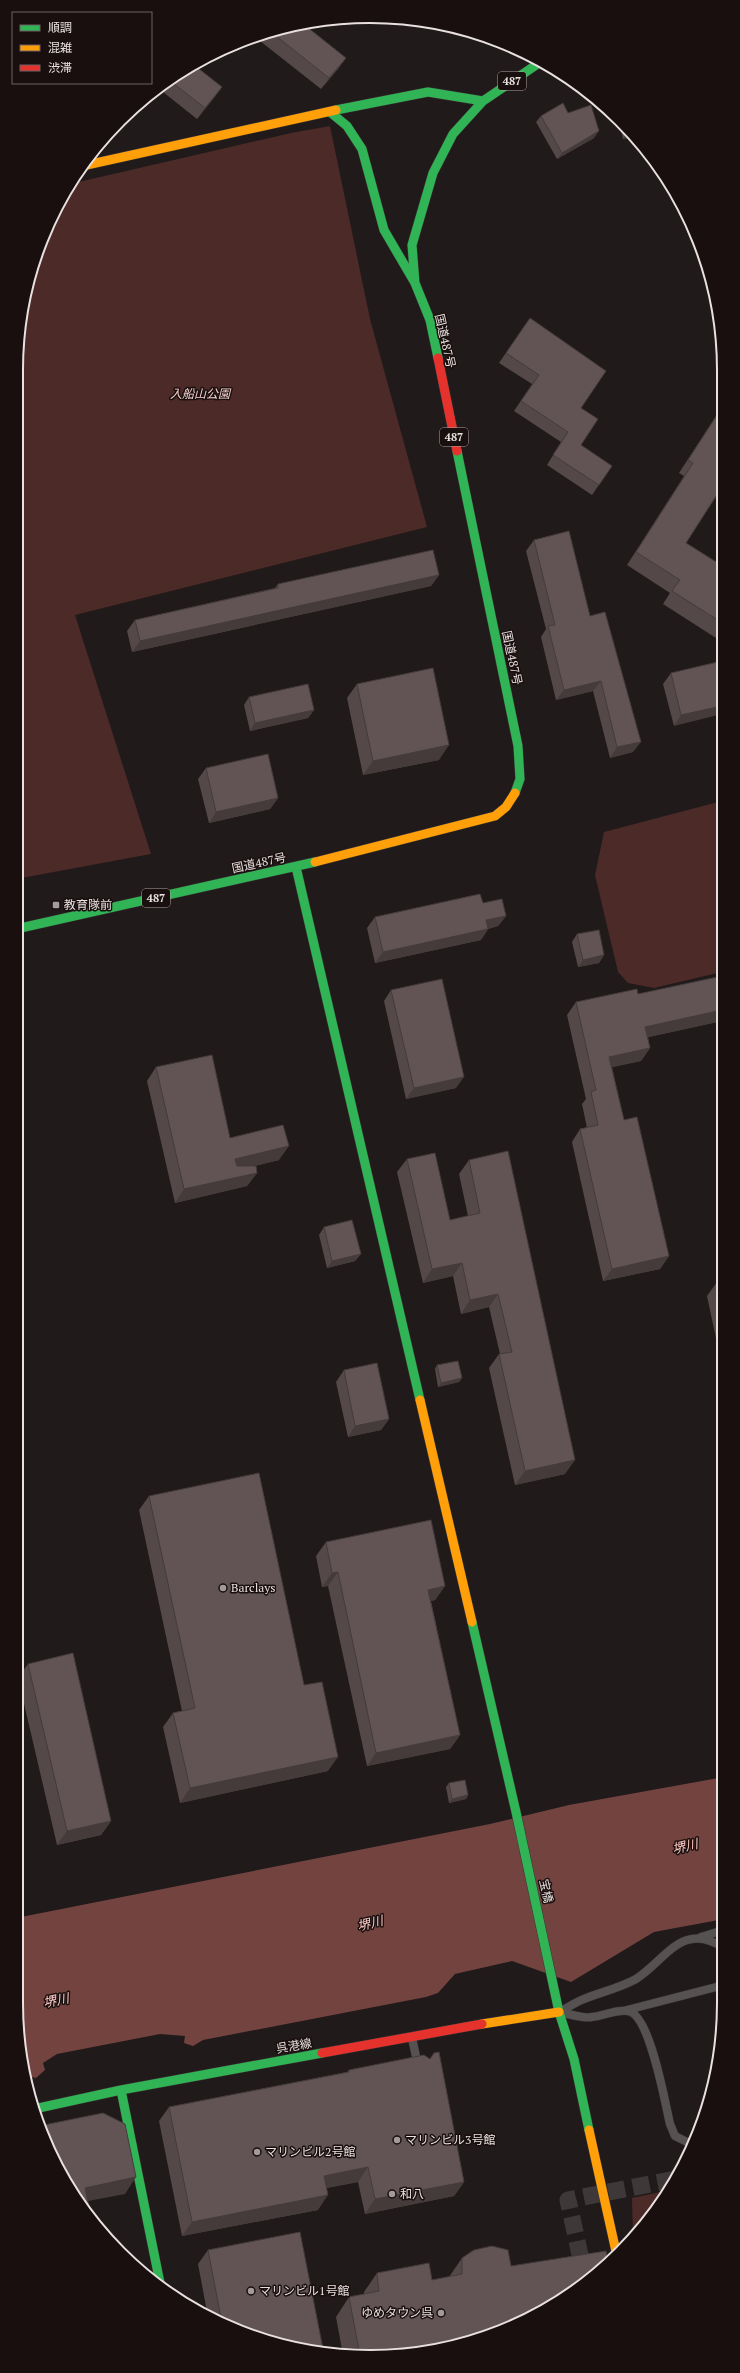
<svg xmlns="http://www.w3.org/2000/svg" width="740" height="2373" viewBox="0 0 740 2373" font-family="'PT Serif','Noto Sans JP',serif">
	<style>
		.green { fill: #4c2a28 }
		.water { fill: #734340 }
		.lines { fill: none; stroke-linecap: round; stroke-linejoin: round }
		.street-tunnel { stroke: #3e3838; stroke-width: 17; stroke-dasharray: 17 8; stroke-linecap: butt }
		.lane-casing { stroke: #3a3535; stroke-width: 9 }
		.fast-casing { stroke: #3a3535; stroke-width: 10 }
		.slow-casing { stroke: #3a3535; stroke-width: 10 }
		.jam-casing { stroke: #3a3535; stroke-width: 10 }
		.lane { stroke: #565252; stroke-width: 8 }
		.fast { stroke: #30b455; stroke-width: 9 }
		.slow { stroke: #ff9f0a; stroke-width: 9 }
		.jam { stroke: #e5322d; stroke-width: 9 }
		.wall { fill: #544848 }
		.shaded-wall { fill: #453b3b }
		.building { fill: #625454; stroke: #453b3b }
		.poi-dot { fill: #a39b9b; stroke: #190f0e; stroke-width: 1.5 }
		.labels { text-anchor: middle; stroke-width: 3; stroke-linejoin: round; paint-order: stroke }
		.shield { fill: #190f0e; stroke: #aba2a1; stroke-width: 1 }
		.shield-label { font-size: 11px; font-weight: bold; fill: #e9e1e0 }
		.street-label { font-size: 12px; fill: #e9e1e0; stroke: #190f0e }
		.park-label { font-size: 12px; font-style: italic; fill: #f7d3d0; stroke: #190f0e }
		.poi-label { font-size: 12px; fill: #e9e1e0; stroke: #190f0e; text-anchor: start }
		.water-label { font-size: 13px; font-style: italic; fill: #fcc7c2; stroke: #190f0e }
		.rim { fill: none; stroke: #e9e1e0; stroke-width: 2 }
	</style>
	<rect width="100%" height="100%" fill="#201a1a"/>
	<!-- green -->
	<path class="green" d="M330 126 370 319 427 527 75 615 151 854 16 879V370L23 301 43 234 70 184 291 133Z
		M722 801V972L654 988 628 983 618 972 595 875 604 832Z
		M670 2190 664 2199 633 2238 632 2198Z"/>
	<!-- water -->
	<path class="water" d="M724 1777V1919L654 1932 571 1982 512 1961 455 1974 438 1993 426 1997 203 2040 193 2046 184 2043 185 2036 160 2034 57 2054 43 2063 45 2070 36 2078 24 2075 16 2003V1918L490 1824 569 1805Z"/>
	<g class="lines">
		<!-- street-tunnel -->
		<path class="street-tunnel" d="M586 2282 568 2200 676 2179"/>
		<!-- lane casing -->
		<g class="lane-casing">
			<path id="lane" d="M701 1937 724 1930
				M627 2010 724 1985
				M560 2012C568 2007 576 2002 584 1999 601 1992 620 1988 636 1979 666 1960 682 1920 724 1948
				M562 2013C571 2014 583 2019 592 2017 603 2016 617 2009 628 2011 650 2014 665 2103 670 2124L675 2136 693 2145
				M412 2038 418 2066"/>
		</g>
		<!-- fast casing -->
		<g class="fast-casing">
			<path id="fast" d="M336 110 428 92 483 101
				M330 112 347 126 362 149 384 230 415 283
				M438 358 430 320 415 283 412 245 433 173 453 134 483 101 542 61
				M457 451 518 746 520 779 515 793
				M296 867 420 1400
				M16 929 315 862
				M472 1622 516 1812 559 2012 574 2059 589 2130
				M121 2090 161 2288
				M34 2109 121 2090 322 2053"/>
		</g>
		<!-- slow casing -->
		<g class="slow-casing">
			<path id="slow" d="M82 166 336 110
				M315 862 495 816 506 807 515 793
				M420 1400 472 1622
				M482 2024 559 2012
				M589 2130 617 2256"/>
		</g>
		<!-- jam casing -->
		<g class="jam-casing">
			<path id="jam" d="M438 358 457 451
				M322 2053 482 2024"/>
		</g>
		<!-- lane -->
		<use href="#lane" class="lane"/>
		<!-- fast -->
		<use href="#fast" class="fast"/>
		<!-- slow -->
		<use href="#slow" class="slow"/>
		<!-- jam -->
		<use href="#jam" class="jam"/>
	</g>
	<!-- wall -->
	<path class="wall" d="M302 23 346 58 338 69 321 89 255 37Z
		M174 76 222 87 214 98 197 119 158 88Z
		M541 116 594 138 557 159 536 122Z
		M619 119 620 120 633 137 623 139Z
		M523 328 581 408V445L612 466 592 495 547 465 561 442 514 411 532 384 499 363Z
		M721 408V500L716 497 686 543 721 565 722 630 716 638 663 604 670 593 627 565 684 476 679 473Z
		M534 540 590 616 633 752 610 758 593 691 556 700 541 637 546 629 526 551Z
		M439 575 431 586 132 652 127 631 135 620 275 588 278 584Z
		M722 661 674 726 663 684 671 673Z
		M357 684 439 760 363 775 347 698Z
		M249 697 314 710 308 718 250 731 244 705Z
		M206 768 278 798 270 809 209 823 198 779Z
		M483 903 506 916 498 926 488 929 481 940 375 963 367 928 375 917Z
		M577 934 604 955 599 963 578 967 572 942Z
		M722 976V1021L648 1037 650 1048 641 1061 612 1067 624 1120 669 1256 660 1269 603 1281 572 1142 580 1129 587 1128 582 1104 586 1099 567 1015 576 1002 638 994Z
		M391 990 456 1088 406 1099 384 1001Z
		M156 1067 230 1138 279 1160 254 1166 257 1173 247 1186 175 1203 147 1081Z
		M407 1159 450 1220 468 1216 459 1174 469 1160 565 1474 515 1485 489 1368 499 1354H500L489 1307 461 1314 453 1276 423 1283 397 1172Z
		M324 1227 361 1254 355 1261 327 1268 319 1235Z
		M723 1281V1356L720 1357 707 1296 717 1282Z
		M437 1365 462 1378 459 1382 438 1387 435 1369Z
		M344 1370 389 1419 381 1430 348 1437 336 1382Z
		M149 1496 304 1685 328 1771 180 1803 163 1727 173 1713 182 1711 139 1510Z
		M326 1542 445 1586 435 1600 431 1601 460 1735 450 1749 367 1766 328 1586 322 1587 316 1556Z
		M28 1664 111 1821 101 1835 57 1845 18 1678Z
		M449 1783 468 1795 466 1799 449 1803 446 1787Z
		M349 2070 464 2182 454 2196 365 2214 358 2182 327 2188 318 2210 182 2236 159 2121 169 2107 347 2072Z
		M208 2250 324 2354 213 2320 208 2317 198 2264Z
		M462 2258 511 2266 393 2356 343 2355 336 2317 349 2297 364 2294V2292L377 2273 432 2280 449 2277Z"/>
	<!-- shaded-wall -->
	<path class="shaded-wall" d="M346 58 338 69 321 89 329 78Z
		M222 87 214 98 197 119 205 108Z
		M599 131 594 138 557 159 562 153Z
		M628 131 633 137 623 139Z
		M439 575 431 586 132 652 140 641Z
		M601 681 593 691 556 700 564 690Z
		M722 706V714L674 726 681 715Z
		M314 710 308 718 250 731 255 723Z
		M641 742 633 752 610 758 617 747Z
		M449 745 439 760 363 775 373 761Z
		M278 798 270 809 209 823 216 812Z
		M506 916 498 926 479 931 486 920Z
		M488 929 481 940 375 963 383 952Z
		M604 955 599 963 578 967 583 960Z
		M722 1010V1021L636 1040 645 1027Z
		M650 1048 641 1061 600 1070 609 1057Z
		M464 1077 456 1088 406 1099 414 1088Z
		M289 1146 279 1160 226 1173 235 1159Z
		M257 1173 247 1186 175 1203 184 1189Z
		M361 1254 355 1261 327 1268 332 1261Z
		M669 1256 660 1269 603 1281 612 1269Z
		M462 1263 453 1276 423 1283 432 1269Z
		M498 1294 489 1307 461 1314 470 1300Z
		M462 1378 459 1382 438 1387 441 1383Z
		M389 1419 381 1430 348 1437 355 1426Z
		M575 1460 565 1474 515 1485 525 1471Z
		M338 1572 328 1586 322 1587 332 1573Z
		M445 1586 435 1600 419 1603 428 1590Z
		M460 1735 450 1749 367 1766 376 1753Z
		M338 1757 328 1771 180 1803 190 1788Z
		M468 1795 466 1799 449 1803 452 1799Z
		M111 1821 101 1835 57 1845 67 1831Z
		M368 2167 358 2182 314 2190 324 2176Z
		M136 2177 125 2194 83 2202 85 2188Z
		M464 2182 454 2196 365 2214 375 2199Z
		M328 2195 318 2210 182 2236 192 2222Z"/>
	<!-- building -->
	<path class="building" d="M302 23 346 58 329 78 271 32Z
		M194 65 222 87 205 108 169 80 174 76Z
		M563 103 568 113 591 105 599 131 562 153 541 116Z
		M530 318 606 371 581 408 598 419 581 445 612 466 599 485 553 455 568 432 521 401 539 375 506 353Z
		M721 409V488L686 543 721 565V622L672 591 680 580 636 552 693 463 688 460Z
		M569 531 590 616 605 612 641 742 617 747 601 681 564 690 548 626 555 625 534 540Z
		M433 550 439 575 140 641 135 620 278 588V584Z
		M722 661V706L681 715 671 673Z
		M433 668 449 745 373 761 357 684Z
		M308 684 314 710 255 723 249 697Z
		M268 754 278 798 216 812 206 768Z
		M480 894 483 903 502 899 506 916 486 920 488 929 383 952 375 917Z
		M599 930 604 955 583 960 577 934Z
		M722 976V1010L645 1027 650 1048 609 1057 624 1120 637 1117 669 1256 612 1269 580 1129 598 1125 591 1092 596 1090 576 1002 637 989 638 994Z
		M442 979 464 1077 414 1088 391 990Z
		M16 994 18 1001H16Z
		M212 1055 230 1138 283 1125 289 1146 235 1159 237 1166H256L257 1173 184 1189 156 1067Z
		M508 1151 575 1460 525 1471 499 1354 512 1352 498 1294 470 1300 462 1263 432 1269 407 1159 435 1153 450 1220 480 1213 469 1160Z
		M352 1220 361 1254 332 1261 324 1227Z
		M723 1281V1309L717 1282Z
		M458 1361 462 1378 441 1383 437 1365Z
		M377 1363 389 1419 355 1426 344 1370Z
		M259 1473 304 1685 322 1682 338 1757 190 1788 173 1713 195 1708 149 1496Z
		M431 1520 445 1586 428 1590 460 1735 376 1753 338 1572 332 1573 326 1542Z
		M73 1653 111 1821 67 1831 28 1664Z
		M465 1780 468 1795 452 1799 449 1783Z
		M439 2052 464 2182 375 2199 368 2167 324 2176 328 2195 192 2222 169 2107 349 2072V2070L424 2055 430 2059 434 2053Z
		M103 2113 125 2124 136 2177 85 2188 91 2216 43 2138 39 2126Z
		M300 2232 324 2354 222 2323 208 2250Z
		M492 2246 508 2250 511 2266 606 2251 608 2264 567 2297 461 2345 393 2356 360 2355 349 2297 379 2291 377 2273 429 2263 432 2280 462 2274V2258L474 2250Z"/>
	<!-- markers -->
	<g class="poi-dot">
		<rect x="52" y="901" width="8" height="8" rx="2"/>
		<circle cx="223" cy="1588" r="4"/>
		<circle cx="397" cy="2140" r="4"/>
		<circle cx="257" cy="2152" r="4"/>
		<circle cx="392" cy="2194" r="4"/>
		<circle cx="251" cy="2291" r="4"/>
		<circle cx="441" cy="2313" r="4"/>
	</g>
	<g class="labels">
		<!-- shield labels -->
		<g class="shield">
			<rect x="498" y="72" width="28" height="18" rx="3"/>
			<rect x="440" y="428" width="28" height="18" rx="3"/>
			<rect x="142" y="889" width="28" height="18" rx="3"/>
		</g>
		<g class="shield-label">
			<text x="512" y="85">487</text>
			<text x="454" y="441">487</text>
			<text x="156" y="902">487</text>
		</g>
		<!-- street labels -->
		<g class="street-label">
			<text transform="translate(445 341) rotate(77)" y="4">国道487号</text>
			<text transform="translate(512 658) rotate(78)" y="4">国道487号</text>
			<text transform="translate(259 863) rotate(-12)" y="4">国道487号</text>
			<text transform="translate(546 1891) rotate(77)" y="4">宝橋</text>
			<text transform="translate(294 2046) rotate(-10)" y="4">呉港線</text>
		</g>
		<!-- park labels -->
		<g class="park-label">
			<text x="200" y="398">入船山公園</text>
		</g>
		<!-- poi labels -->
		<g class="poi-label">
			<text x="64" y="909">教育隊前</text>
			<text x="231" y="1592">Barclays</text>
			<text x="405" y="2144">マリンビル3号館</text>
			<text x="265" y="2156">マリンビル2号館</text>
			<text x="400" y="2198">和八</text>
			<text x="259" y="2295">マリンビル1号館</text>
			<text x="433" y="2317" text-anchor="end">ゆめタウン呉</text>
		</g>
		<!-- water labels -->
		<g class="water-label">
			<text transform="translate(685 1846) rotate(-13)" y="5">堺川</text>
			<text transform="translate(370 1923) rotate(-14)" y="5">堺川</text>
			<text transform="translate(56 2000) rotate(-12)" y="5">堺川</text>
		</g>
	</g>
	<!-- crop -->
	<path d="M0 0H740V2373H0ZM370 23H370A347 347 0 0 1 717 370V2003A347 347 0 0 1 370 2350H370A347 347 0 0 1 23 2003V370A347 347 0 0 1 370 23Z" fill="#190f0e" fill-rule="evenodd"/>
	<path class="rim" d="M370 23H370A347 347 0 0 1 717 370V2003A347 347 0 0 1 370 2350H370A347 347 0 0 1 23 2003V370A347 347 0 0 1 370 23Z"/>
	<!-- legend -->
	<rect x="12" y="12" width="140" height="72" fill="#190f0e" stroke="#6c6362"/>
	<rect x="20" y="25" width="20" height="6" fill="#30b455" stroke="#6c6362"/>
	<text x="48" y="32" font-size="12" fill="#e9e1e0">順調</text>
	<rect x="20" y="45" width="20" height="6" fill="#ff9f0a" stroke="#6c6362"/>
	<text x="48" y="52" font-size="12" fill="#e9e1e0">混雑</text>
	<rect x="20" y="65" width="20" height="6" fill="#e5322d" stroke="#6c6362"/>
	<text x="48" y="72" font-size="12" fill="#e9e1e0">渋滞</text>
</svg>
